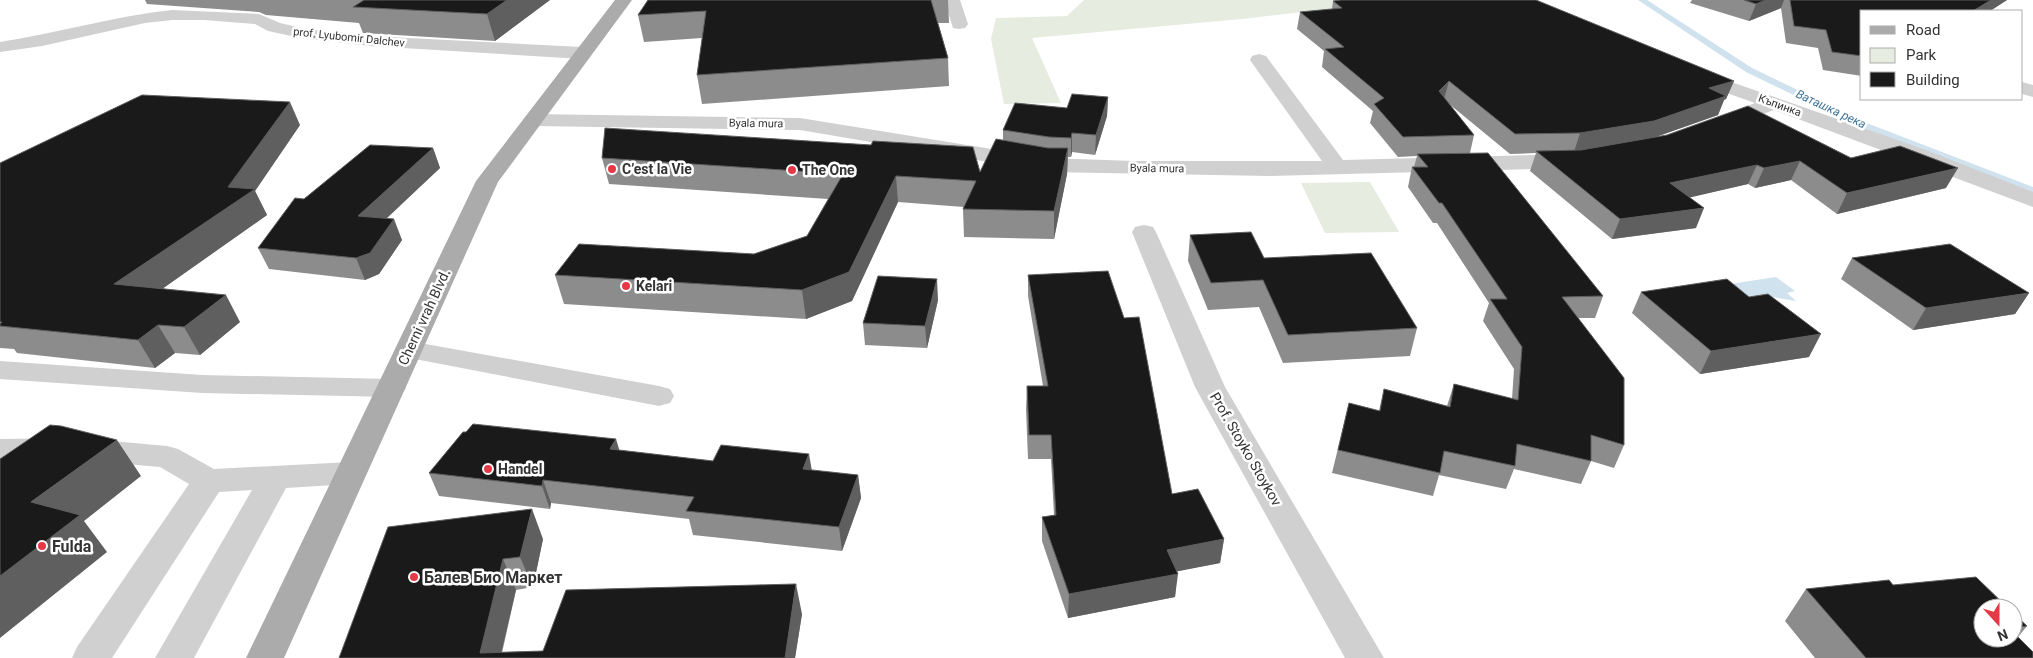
<svg xmlns="http://www.w3.org/2000/svg" width="2033" height="658" viewBox="0 0 2033 658" font-family="Roboto,sans-serif">
	<style>
		.green { fill: #e6ecdf }
		.water { fill: #cfe2ee }
		.lines { fill: none; stroke-linecap: round; stroke-linejoin: round }
		.stream { fill: #cfe2ee; fill-rule: evenodd }
		.minor { fill: #d0d0d0; fill-rule: evenodd }
		.major { fill: #ababab; fill-rule: evenodd }
		.wall { fill: #8c8c8c }
		.shaded-wall { fill: #5f5f5f }
		.building { fill: #1a1a1a; stroke: #5f5f5f }
		.poi-dot { fill: #e63946; stroke: #fff; stroke-width: 2 }
		.labels { text-anchor: middle; stroke-width: 5; stroke-linejoin: round; paint-order: stroke }
		.far-street-label { font-size: 11px; fill: #333; stroke: #fff }
		.far-water-label { font-size: 12px; font-style: italic; fill: #3f7597; stroke: #fff }
		.poi-label { font-size: 14px; font-weight: bold; fill: #333; stroke: #fff; text-anchor: start }
		.street-label { font-size: 14px; fill: #333; stroke: #fff }
		.near-poi-label { font-size: 16px; font-weight: bold; fill: #333; stroke: #fff; text-anchor: start }
	</style>
	<rect width="100%" height="100%" fill="#fff"/>
	<!-- green -->
	<path class="green" d="M1084 0H1406L1242 19 1032 38 1061 103 1004 104 991 39 996 18 1067 16Z
		M1370 182 1399 232 1325 233 1301 183Z"/>
	<!-- water -->
	<path class="water" d="M1776 277 1795 291 1787 293 1796 301 1767 296 1731 301 1711 287Z"/>
	<g class="lines">
		<!-- stream -->
		<path class="stream" d="M1638 0H1647L1752 68 1864 122 2033 187V194L1858 126 1746 72Z"/>
		<!-- minor -->
		<path class="minor" d="M944 0H960L968 24 965 28 959 29 953 28Z
			M172 10 259 14 280 23 301 28 370 36 582 47 589 49 591 53 589 57 582 59 370 46 301 38 268 31 255 24 204 20H172L145 23 42 46 0 52V42C58 33 114 16 172 10Z
			M1259 54 1266 56 1343 160 1571 154 1579 156 1582 161 1579 166 1571 168 1269 176 1048 172 800 130 533 126 526 124 523 120 526 116 533 114 800 118 1048 158 1134 161H1322L1250 60 1252 56Z
			M1697 70 1926 150 2033 192V207L1774 110 1727 127 1720 129 1713 127 1710 123 1713 119 1755 103 1690 80 1687 76 1690 72Z
			M2022 82 2033 85V97L2022 94Z
			M1144 225 1153 227 1156 232 1225 387 1384 658H1345L1195 387 1132 232 1135 227Z
			M409 341 659 386 670 389 674 396 670 403 659 406 399 356 395 350 399 344Z
			M0 361 202 375 391 379 401 381 406 388 401 395 391 397 202 393 0 379Z
			M78 438 167 446 178 449 214 469 351 462 362 465 367 473 362 481 351 484 286 488 194 658H155L252 490 219 492 112 658H72L77 647 189 484 160 467 78 460 0 461V439Z"/>
		<!-- major -->
		<path class="major" d="M615 0H632L498 182 284 658H246L476 181Z"/>
	</g>
	<!-- wall -->
	<path class="wall" d="M145 0H550L495 41 363 33 359 23 266 15 259 12 147 4Z
		M648 0H948L949 23H938L948 58 949 86 702 104 697 75 702 38 644 42 638 15Z
		M1692 0H2007L1990 11H1862V76L1823 70 1818 48 1786 43 1781 8 1749 21 1690 3Z
		M1333 1 1734 81 1726 99 1724 100 1718 115 1653 138 1851 158 1946 188 1837 214 1791 180 1755 188 1748 184 1690 197 1696 228 1612 239 1530 171 1536 153 1510 154 1448 103 1474 135 1470 153 1603 296 1595 318H1578L1624 445 1614 468 1591 461 1581 484 1514 469 1506 489 1439 475 1433 496 1332 473 1349 403 1379 411 1384 389 1447 406 1454 384 1512 399 1514 369 1483 321 1489 303 1437 223H1433L1408 187 1412 167H1414L1417 156 1398 157 1370 123 1373 111 1322 67 1324 51 1297 29 1300 12 1332 9Z
		M1108 97 1107 116 1095 155 1072 152 1071 157H1068L1067 174 1054 239 964 237 963 209 964 207 898 202 852 301 806 319 564 304 555 275 754 254 807 236 828 199 609 184 602 158 980 172 1003 140V130L1067 108Z
		M300 125 255 191 267 215 163 288 240 322 200 355 175 353 155 368 17 353 14 349 0 348V163Z
		M433 148 440 168 386 218 402 240 379 274 365 280 269 269 258 248 304 199Z
		M1190 235 1264 258 1417 328 1410 356 1283 363 1259 307 1208 310 1188 261Z
		M1852 258 2029 293 2015 314 1913 330 1841 279Z
		M1028 275 1172 494 1224 539 1220 563 1177 571 1175 597 1068 618 1042 541V517L1054 515 1051 459H1028L1026 409 1027 386H1043L1028 296Z
		M1641 292 1809 357 1700 374 1632 313Z
		M938 300 927 348 865 345 863 323Z
		M619 450 713 461 858 475 861 498 842 551 693 535 689 519 551 503 550 509 439 496 429 473Z
		M388 527 543 539 533 587 516 590 502 653 543 651 802 614 795 658H339Z
		M1893 585 1983 608 2013 638V613L2027 626 2018 637 2033 658H1815L1785 621 1806 589Z"/>
	<!-- shaded-wall -->
	<path class="shaded-wall" d="M507 0H550L495 41 487 14Z
		M1766 0H1784L1781 8 1749 21 1756 4Z
		M1991 0H2007L1990 11H1973Z
		M1449 81 1444 99 1439 91Z
		M1734 81 1726 99 1724 100 1718 115 1647 140 1574 152 1580 133 1709 88Z
		M1108 97 1107 116 1095 155 1096 135Z
		M290 102 300 125 255 191 267 215 131 311 114 284Z
		M1072 133V152L1071 157V138Z
		M433 148 440 168 367 237 358 216Z
		M1068 148 1067 174 1054 239V211Z
		M1800 161 1791 180 1755 188 1764 168Z
		M1757 165 1748 184 1662 204 1670 183Z
		M1958 168 1946 188 1837 214 1847 193Z
		M896 176 898 202 852 301 806 319 802 290Z
		M1704 208 1696 228 1612 239 1620 219Z
		M394 219 402 240 379 274 365 280 356 258Z
		M937 279 938 300 927 348 925 326Z
		M2029 293 2015 314 1913 330 1926 308Z
		M226 295 240 322 200 355 184 327Z
		M158 325 175 353 155 368 138 340Z
		M1821 334 1809 357 1700 374 1711 351Z
		M616 439 623 462 610 449Z
		M117 440 141 476 84 521 107 552 0 638V576L31 502Z
		M809 454 813 477 803 469Z
		M858 475 861 498 842 551 839 527Z
		M543 480 551 503 550 509 542 486Z
		M532 509 543 539 533 587 520 557Z
		M1224 539 1220 563 1164 574 1167 550Z
		M503 559 516 590 500 658 480 653Z
		M1178 574 1175 597 1068 618 1069 594Z
		M796 584 802 614 795 658H785Z"/>
	<!-- building -->
	<path class="building" d="M364 0H507L487 14 353 7Z
		M648 0H931L948 58 697 75 706 11 638 15Z
		M1341 0H1536L1734 81 1709 88 1726 96 1654 121 1580 133 1515 134 1449 81 1439 91 1474 135 1403 137 1374 104 1384 98 1325 49 1344 47 1300 12 1342 8 1333 1Z
		M1744 0H1766L1756 4Z
		M1790 0H1991L1973 11H1862V56L1832 52 1826 30 1794 26Z
		M1072 94 1108 97 1096 135 1072 133 1071 138 1049 137 1003 130 1015 103 1067 108Z
		M142 95 290 102 228 187 255 189 114 284 226 295 184 327 158 325 138 340 0 326V324L2 322H0V163Z
		M1748 106 1851 158 1900 146 1958 168 1847 193 1800 161 1764 168 1757 165 1670 183 1704 208 1620 219 1536 151 1581 150 1667 135Z
		M605 128 871 145 873 141 973 147 980 172 996 139 1048 148H1068L1054 211 963 209 976 181 896 176 849 272 802 290 555 275 579 244 754 254 807 236 843 174 602 158Z
		M370 145 433 148 358 216 394 219 370 253 356 258 258 248 295 198 304 199Z
		M1488 153 1603 296 1562 297 1624 378V445L1591 435V461L1517 444 1515 466 1444 451 1440 473 1338 450 1349 403 1380 411 1384 389 1450 407 1454 384 1518 400 1522 347 1490 299H1507L1442 203H1439L1412 167H1428L1417 154Z
		M1251 232 1264 258 1371 253 1417 328 1288 335 1263 280 1211 283 1190 235Z
		M1950 244 2029 293 1926 308 1852 258Z
		M1108 271 1124 318 1139 317 1172 494 1198 489 1224 539 1167 550 1178 574 1069 594 1042 517 1056 515 1051 435H1029L1027 386H1048L1028 275Z
		M878 276 937 279 925 326 863 323Z
		M1727 279 1749 297 1768 294 1821 334 1711 351 1641 292Z
		M473 424 616 439 610 449 713 461 721 445 809 454 803 469 858 475 839 527 686 511 694 497 543 480 542 486 429 473 463 432H466Z
		M50 425 61 426 117 440 31 502 80 515 0 576V459Z
		M532 509 520 557 503 559 480 653 543 651 566 590 796 584 785 658H339L388 527Z
		M1976 577 2008 608H1983V638H2013V632L2033 652V658H1866L1806 589 1889 580 1893 585Z
		M2013 613 2027 626 2013 628Z"/>
	<!-- markers -->
	<g class="poi-dot">
		<circle cx="612" cy="169" r="5"/>
		<circle cx="792" cy="170" r="5"/>
		<circle cx="626" cy="286" r="5"/>
		<circle cx="488" cy="469" r="5"/>
		<circle cx="42" cy="546" r="5"/>
		<circle cx="414" cy="577" r="5"/>
	</g>
	<g class="labels">
		<!-- far-street labels -->
		<g class="far-street-label">
			<text transform="translate(349 37) rotate(6)" y="4">prof. Lyubomir Dalchev</text>
			<text transform="translate(1780 105) rotate(20)" y="4">Къпинка</text>
			<text transform="translate(756 123) rotate(1)" y="4">Byala mura</text>
			<text transform="translate(1157 168) rotate(1)" y="4">Byala mura</text>
		</g>
		<!-- far-water labels -->
		<g class="far-water-label">
			<text transform="translate(1831 109) rotate(25)" y="4">Ваташка река</text>
		</g>
		<!-- poi labels -->
		<g class="poi-label">
			<text x="622" y="174">C’est la Vie</text>
			<text x="802" y="175">The One</text>
			<text x="636" y="291">Kelari</text>
			<text x="498" y="474">Handel</text>
		</g>
		<!-- street labels -->
		<g class="street-label">
			<text transform="translate(424 317) rotate(-65)" y="5">Cherni vrah Blvd.</text>
			<text transform="translate(1246 449) rotate(60)" y="5">Prof. Stoyko Stoykov</text>
		</g>
		<!-- near-poi labels -->
		<g class="near-poi-label">
			<text x="52" y="552">Fulda</text>
			<text x="424" y="583">Балев Био Маркет</text>
		</g>
	</g>
	<!-- legend -->
	<rect x="1860" y="10" width="162" height="90" fill="#ffffff" stroke="#adadad"/>
	<rect x="1870" y="26" width="25" height="8" fill="#ababab" stroke="#adadad"/>
	<text x="1906" y="35" font-size="15" fill="#333333">Road</text>
	<rect x="1870" y="48" width="25" height="15" fill="#e6ecdf" stroke="#adadad"/>
	<text x="1906" y="60" font-size="15" fill="#333333">Park</text>
	<rect x="1870" y="72" width="25" height="15" fill="#1a1a1a" stroke="#adadad"/>
	<text x="1906" y="85" font-size="15" fill="#333333">Building</text>
	<!-- north arrow -->
	<g transform="translate(1998 623) rotate(159)"><circle r="24" fill="#ffffff" stroke="#adadad"/>
	<path d="M0-4L9 19L0 12L-9 19Z" fill="#e63946"/>
	<text y="-8" font-size="14" font-weight="bold" text-anchor="middle" fill="#333333">N</text>
	</g>
</svg>
